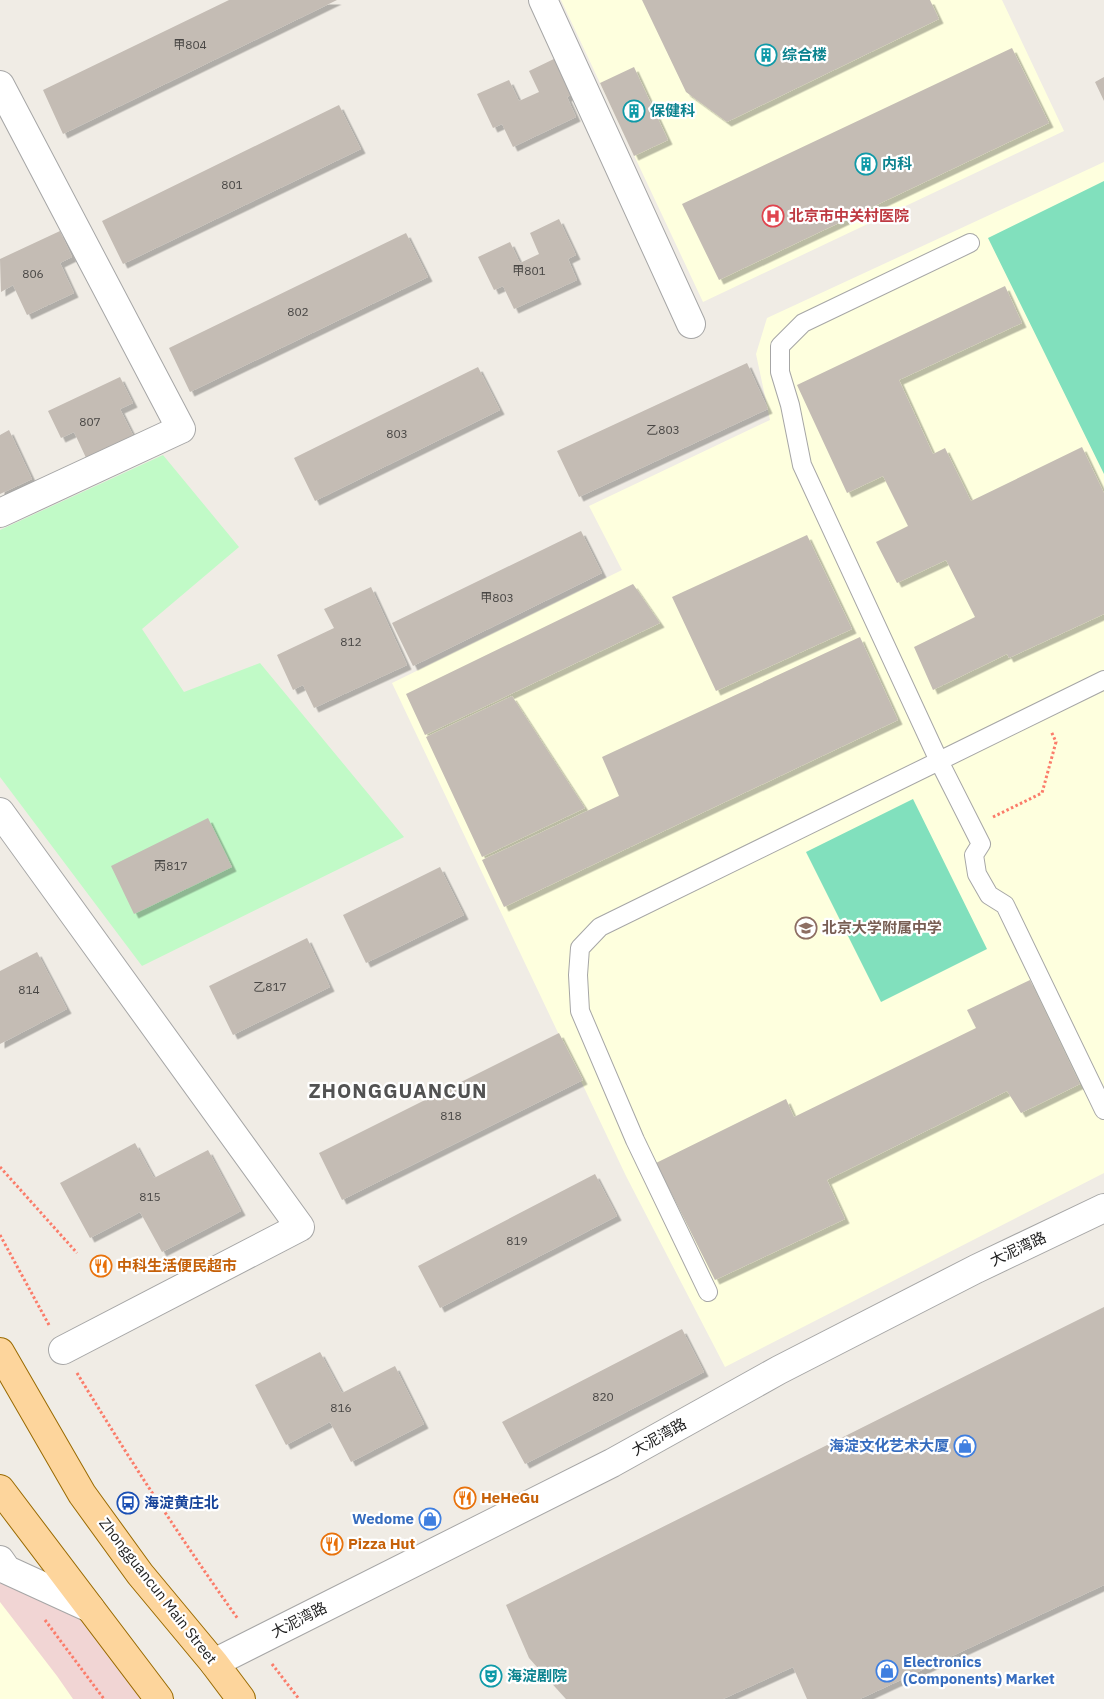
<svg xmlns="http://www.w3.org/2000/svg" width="1104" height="1699" viewBox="0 0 1104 1699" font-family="'IBM Plex Sans','Noto Sans SC',sans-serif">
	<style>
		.commercial { fill: #f1d5d4 }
		.education { fill: #feffde }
		.park { fill: #c1fac7 }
		.pitch { fill: #81e0bd }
		.building { fill: #c4bcb4; filter: url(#shadow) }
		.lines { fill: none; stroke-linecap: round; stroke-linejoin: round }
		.service-casing { stroke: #a6a6a6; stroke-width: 20 }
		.minor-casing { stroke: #a6a6a6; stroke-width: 30 }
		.tertiary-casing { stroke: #a6a6a6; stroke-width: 30 }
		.primary-casing { stroke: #996a00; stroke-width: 30 }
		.path { stroke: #fb7c6a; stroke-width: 3; stroke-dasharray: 2.5 2.5; stroke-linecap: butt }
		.service { stroke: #fff; stroke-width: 18 }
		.minor { stroke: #fff; stroke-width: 28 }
		.tertiary { stroke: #fff; stroke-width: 28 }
		.primary { stroke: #fdd59c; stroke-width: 28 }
		.labels { text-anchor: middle; stroke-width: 4.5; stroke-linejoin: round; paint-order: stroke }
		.number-label { font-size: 12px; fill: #484644 }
		.culture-label { font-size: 15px; font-weight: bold; fill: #0d838f; stroke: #fff; text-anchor: start }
		.health-label { font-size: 15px; font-weight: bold; fill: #be3a42; stroke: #fff; text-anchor: start }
		.education-label { font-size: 15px; font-weight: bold; fill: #785e54; stroke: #fff; text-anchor: start }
		.street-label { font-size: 15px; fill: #1f1f1f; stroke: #fff }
		.food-label { font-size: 15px; font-weight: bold; fill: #c56008; stroke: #fff; text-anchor: start }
		.shop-label { font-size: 15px; font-weight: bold; fill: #366cbe; stroke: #fff; text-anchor: end }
		.transit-label { font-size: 15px; font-weight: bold; fill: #164399; stroke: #fff; text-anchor: start }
		.district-label { font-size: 20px; font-weight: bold; letter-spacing: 1px; fill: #525252; stroke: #fff }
	</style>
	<defs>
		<filter id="shadow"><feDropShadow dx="4.5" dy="4.5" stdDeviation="0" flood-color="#0004"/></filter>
	</defs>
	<rect width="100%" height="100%" fill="#f0ece5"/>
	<!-- commercial -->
	<path class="commercial" d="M0 1560 90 1608 161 1699H0Z"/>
	<!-- education -->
	<path class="education" d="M561 0H1002L1064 131 703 302Z
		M1104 162V1173L725 1367 626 1176 392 683 622 570 589 506 770 420 756 354 767 318Z
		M0 1602 57 1676 73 1699H0Z"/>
	<!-- park -->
	<path class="park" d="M163 455 239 547 142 629 184 692 260 663 404 837 142 966 0 777V530Z"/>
	<!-- pitch -->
	<path class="pitch" d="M1104 181V474L988 238Z
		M913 799 987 949 881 1002 806 852Z"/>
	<!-- building -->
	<path class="building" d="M229 0H337L63 134 43 90Z
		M642 0H930L939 19 727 122 686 92Z
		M1012 48 1049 123 719 280 682 204Z
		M558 57 575 93 567 97 576 117 513 147 502 124 493 128 477 94 509 80 519 101 539 92 529 71Z
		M634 67 668 140 634 156 600 83Z
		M1104 77V101L1095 82Z
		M339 105 361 149 123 264 102 221Z
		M559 219 576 255 568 259 577 280 514 309 503 286 494 290 478 257 510 242 520 263 539 254 530 233Z
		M60 231 72 257 60 263 74 293 27 315 13 285 1 292 0 259Z
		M406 233 428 277 190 392 169 348Z
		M1005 286 1022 323 899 380 933 454 945 448 971 501 1082 447 1104 493V614L1009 658 1007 654 933 690 914 647 975 617 946 560 897 583 876 542 908 526 883 476 847 493 797 385Z
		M747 363 768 409 579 497 557 451Z
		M478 367 500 410 315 501 294 458Z
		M120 377 133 403 120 409 135 439 88 462 74 432 61 438 48 411Z
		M9 430 32 479 0 494V435Z
		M581 531 602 573 413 666 392 623Z
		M807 535 852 629 716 691 672 597Z
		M633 584 660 623 425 735 406 694Z
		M371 587 407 665 314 708 303 685 293 690 277 655 334 628 324 609Z
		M860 637 898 720 504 907 482 860 619 796 602 757Z
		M512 696 585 808 482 857 426 737Z
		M208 818 232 867 134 914 111 866Z
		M440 867 464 915 366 963 343 915Z
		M307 938 330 987 233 1035 209 986Z
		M37 952 67 1009 0 1044V971Z
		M1030 980 1080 1084 1021 1113 1007 1091 827 1180 845 1219 715 1280 656 1163 786 1099 794 1117 976 1028 967 1010Z
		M559 1033 583 1080 342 1200 319 1153Z
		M135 1143 154 1178 208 1150 241 1211 162 1252 140 1212 90 1238 60 1183Z
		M595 1174 617 1216 440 1308 418 1266Z
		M1104 1307V1585L860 1699H807L793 1667 723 1699H566L529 1658 506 1605Z
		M682 1329 704 1372 525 1464 502 1422Z
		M320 1352 342 1393 395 1366 424 1424 351 1462 330 1422 286 1445 255 1385Z"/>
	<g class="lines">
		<!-- service casing -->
		<g class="service-casing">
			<path id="service" d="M970 243 803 323 780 346V372L790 405 802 465 939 761 1104 680
				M708 1292 635 1140 580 1011 578 975 580 948 600 927 939 761 981 844 974 855 977 874 989 895 1005 905 1104 1110"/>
		</g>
		<!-- minor casing -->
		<g class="minor-casing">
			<path id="minor" d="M543 0 691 324
				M0 85 181 429 0 513
				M0 812 300 1227 63 1350
				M214 1663 612 1463 779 1370 976 1269 1104 1208"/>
		</g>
		<!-- tertiary casing -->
		<g class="tertiary-casing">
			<path id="tertiary" d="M0 1560 7 1570 90 1608"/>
		</g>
		<!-- primary casing -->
		<g class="primary-casing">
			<path id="primary" d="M0 1352 82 1494 140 1574 214 1663 241 1699
				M0 1489 159 1699"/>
		</g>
		<!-- path -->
		<path class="path" d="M993 817 1042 793 1056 742 1051 731
			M0 1167 77 1253
			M0 1235 49 1325
			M77 1373C128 1457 181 1539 238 1619
			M45 1620 104 1699
			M272 1664 299 1699"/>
		<!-- service -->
		<use href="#service" class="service"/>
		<!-- minor -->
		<use href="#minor" class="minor"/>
		<!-- tertiary -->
		<use href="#tertiary" class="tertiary"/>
		<!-- primary -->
		<use href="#primary" class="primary"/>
	</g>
	<!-- icons -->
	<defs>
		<g id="building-ring" transform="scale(1.125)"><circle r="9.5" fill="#fff" stroke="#0f9aa8" stroke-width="1.5"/><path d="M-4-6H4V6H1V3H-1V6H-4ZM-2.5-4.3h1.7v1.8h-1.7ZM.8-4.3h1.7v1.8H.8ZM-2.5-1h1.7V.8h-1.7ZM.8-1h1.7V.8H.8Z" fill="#0f9aa8"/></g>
		<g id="hospital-ring" transform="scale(1.125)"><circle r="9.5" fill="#fff" stroke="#e0444e" stroke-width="1.5"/><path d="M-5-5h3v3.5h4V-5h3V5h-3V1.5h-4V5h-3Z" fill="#e0444e"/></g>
		<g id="school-ring" transform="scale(1.125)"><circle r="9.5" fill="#fff" stroke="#8d6e63" stroke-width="1.5"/><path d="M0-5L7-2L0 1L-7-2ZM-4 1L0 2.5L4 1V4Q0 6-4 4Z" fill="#8d6e63"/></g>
		<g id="restaurant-ring" transform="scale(1.125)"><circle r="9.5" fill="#fff" stroke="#e8710a" stroke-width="1.5"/><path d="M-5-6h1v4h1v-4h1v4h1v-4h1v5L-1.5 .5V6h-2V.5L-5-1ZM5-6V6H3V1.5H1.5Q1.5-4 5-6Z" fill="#e8710a"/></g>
		<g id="shop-ring" transform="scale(1.125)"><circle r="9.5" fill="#fff" stroke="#3f7fe0" stroke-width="1.5"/><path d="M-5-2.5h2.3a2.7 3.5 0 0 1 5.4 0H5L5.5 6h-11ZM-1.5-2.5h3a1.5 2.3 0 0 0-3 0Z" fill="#3f7fe0"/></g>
		<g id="bus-ring" transform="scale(1.125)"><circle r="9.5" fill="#fff" stroke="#1a4fb4" stroke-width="1.5"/><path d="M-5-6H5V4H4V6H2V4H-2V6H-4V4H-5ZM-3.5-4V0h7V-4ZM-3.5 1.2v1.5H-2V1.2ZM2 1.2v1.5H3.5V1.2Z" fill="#1a4fb4"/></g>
		<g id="theatre-ring" transform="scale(1.125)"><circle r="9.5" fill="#fff" stroke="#0f9aa8" stroke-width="1.5"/><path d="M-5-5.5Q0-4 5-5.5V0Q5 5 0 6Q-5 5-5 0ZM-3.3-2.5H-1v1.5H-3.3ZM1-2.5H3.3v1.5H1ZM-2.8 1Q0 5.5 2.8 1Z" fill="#0f9aa8"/></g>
	</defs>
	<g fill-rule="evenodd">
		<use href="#building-ring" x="766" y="55"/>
		<use href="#building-ring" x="634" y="111"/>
		<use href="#building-ring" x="866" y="164"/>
		<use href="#hospital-ring" x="773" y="216"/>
		<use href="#school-ring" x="806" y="928"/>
		<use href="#restaurant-ring" x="101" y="1266"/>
		<use href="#shop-ring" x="965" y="1446"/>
		<use href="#restaurant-ring" x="465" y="1498"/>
		<use href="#bus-ring" x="128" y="1503"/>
		<use href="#shop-ring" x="430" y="1519"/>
		<use href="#restaurant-ring" x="332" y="1544"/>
		<use href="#shop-ring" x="887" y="1671"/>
		<use href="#theatre-ring" x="491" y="1676"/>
	</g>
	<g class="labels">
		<!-- number labels -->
		<g class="number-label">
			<text x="190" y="49">甲804</text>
			<text x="232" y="189">801</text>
			<text x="529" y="275">甲801</text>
			<text x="33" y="278">806</text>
			<text x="298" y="316">802</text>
			<text x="90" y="426">807</text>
			<text x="663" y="434">乙803</text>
			<text x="397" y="438">803</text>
			<text x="497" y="602">甲803</text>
			<text x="351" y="646">812</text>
			<text x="171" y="870">丙817</text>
			<text x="270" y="991">乙817</text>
			<text x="29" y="994">814</text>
			<text x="451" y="1120">818</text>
			<text x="150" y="1201">815</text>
			<text x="517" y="1245">819</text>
			<text x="603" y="1401">820</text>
			<text x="341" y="1412">816</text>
		</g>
		<!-- culture labels -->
		<g class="culture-label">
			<text x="782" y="60">综合楼</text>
			<text x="650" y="116">保健科</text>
			<text x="882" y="169">内科</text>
			<text x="507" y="1681">海淀剧院</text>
		</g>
		<!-- health labels -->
		<g class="health-label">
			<text x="789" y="221">北京市中关村医院</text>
		</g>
		<!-- education labels -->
		<g class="education-label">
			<text x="822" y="933">北京大学附属中学</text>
		</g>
		<!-- street labels -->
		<g class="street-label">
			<text transform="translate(1018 1249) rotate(-25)" y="5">大泥湾路</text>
			<text transform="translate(659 1437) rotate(-29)" y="5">大泥湾路</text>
			<text transform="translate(158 1591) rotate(52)" y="5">Zhongguancun Main Street</text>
			<text transform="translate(299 1620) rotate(-27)" y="5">大泥湾路</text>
		</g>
		<!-- food labels -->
		<g class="food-label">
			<text x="117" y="1271">中科生活便民超市</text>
			<text x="481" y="1503">HeHeGu</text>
			<text x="348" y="1549">Pizza Hut</text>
		</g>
		<!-- shop labels -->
		<g class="shop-label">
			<text x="949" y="1451">海淀文化艺术大厦</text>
			<text x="414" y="1524">Wedome</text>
			<text x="903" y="1667" text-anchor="start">Electronics<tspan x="903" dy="17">(Components) Market</tspan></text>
		</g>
		<!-- transit labels -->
		<g class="transit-label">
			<text x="144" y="1508">海淀黄庄北</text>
		</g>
		<!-- district labels -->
		<g class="district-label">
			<text x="398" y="1098">ZHONGGUANCUN</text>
		</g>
	</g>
</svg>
